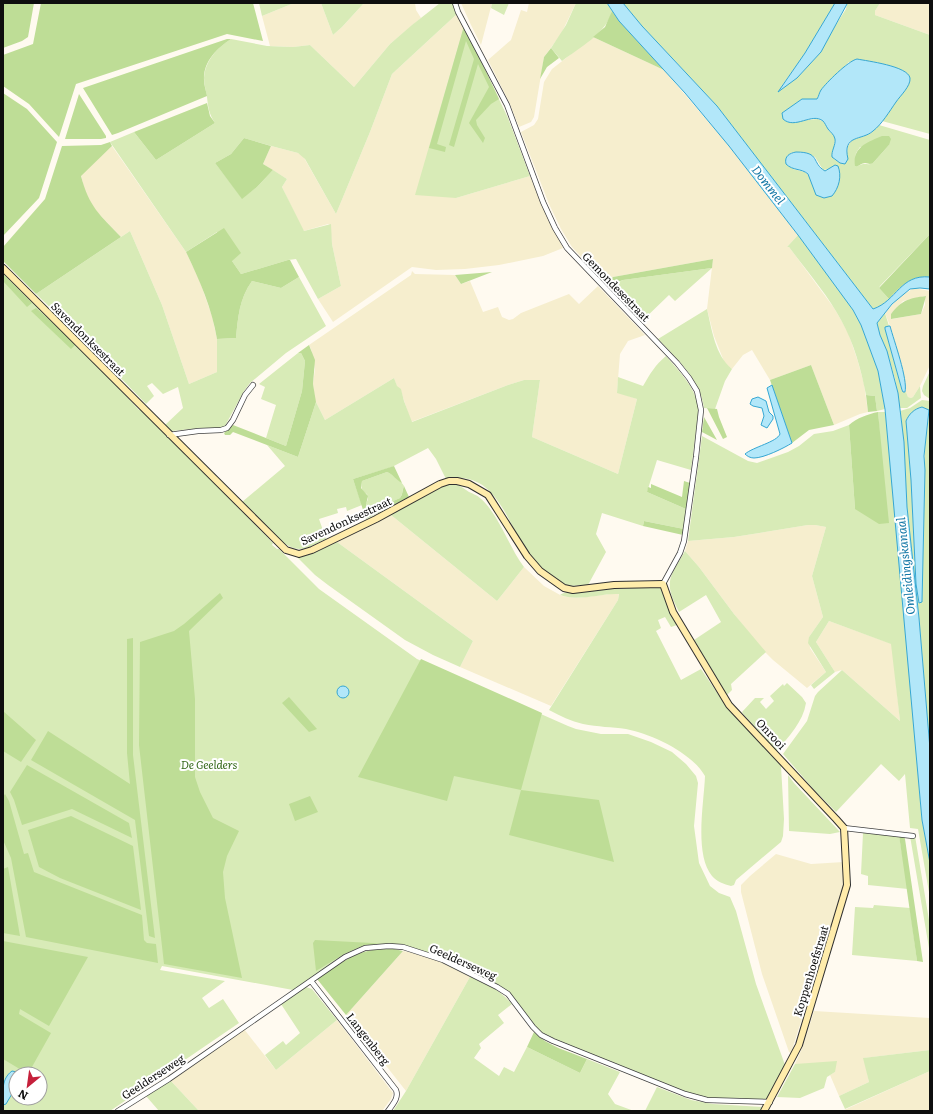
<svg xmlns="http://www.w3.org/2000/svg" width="933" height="1114" viewBox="0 0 933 1114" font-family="Literata,serif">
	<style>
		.farmland { fill: #f6eece; fill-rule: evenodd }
		.green { fill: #d8ebb7; fill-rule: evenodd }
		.forest { fill: #bedd96 }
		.water { fill: #b2e7f9; stroke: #36a7d3 }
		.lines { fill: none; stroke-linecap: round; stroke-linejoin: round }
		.street-casing { stroke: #414141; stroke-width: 6 }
		.secondary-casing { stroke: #303030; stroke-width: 8 }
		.street { stroke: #fff; stroke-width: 4.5 }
		.secondary { stroke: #ffecab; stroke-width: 6 }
		.labels { text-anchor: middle; stroke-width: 4; stroke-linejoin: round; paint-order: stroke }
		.street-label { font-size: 11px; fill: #0e0e0e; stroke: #fff }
		.park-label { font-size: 11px; font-style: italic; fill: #35691b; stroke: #fff }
		.water-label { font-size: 12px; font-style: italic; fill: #1277a6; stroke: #fff }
	</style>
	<rect width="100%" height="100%" fill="#fffaf0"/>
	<!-- farmland -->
	<path class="farmland" d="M294 3H321L333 35 342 27 364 3H415L416 10 421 18 390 44 354 87 310 45 293 47 270 46 262 16Z
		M461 3H492L481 45 471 25Z
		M529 3H576L561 34 544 57 534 117 531 122 519 127 510 104 488 60 511 40 521 10 527 12Z
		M880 3H930V35L875 15V11Z
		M458 13 464 26 429 148 456 198 530 176 542 205 563 248 543 256 499 265 465 269 436 270 412 267 333 322 318 299 341 286 332 244 330 225 328 224 304 231 302 229 282 187 287 179 263 164 271 146 298 153 303 156 336 214 370 132 392 74Z
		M593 37 664 70 729 146 798 235 787 247H789L795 255 834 308 848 332 858 362 864 384 868 412 860 414 834 425 811 365 770 380 752 350 743 355 732 369 725 364 714 336 707 309 713 259 613 277 606 284 572 247 561 229 549 204 521 132 534 125 538 119 544 82 552 69Z
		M112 146 186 252 199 279 212 316 217 339V372L189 384 162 305 130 231 121 237 95 210 90 203 84 188 81 175Z
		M412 271 415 274 455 275 461 284 470 281 483 312 498 307 502 317 509 320 513 319 521 313 569 294 579 304 598 286 645 335 628 341 620 354 617 392 637 399 618 474 532 437 540 380H524L508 385 411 422 401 391 397 387 394 378 325 420 315 400 313 384 315 369 311 349 309 345 411 275Z
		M914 288 930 291V365L920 386 913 397 911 398 908 397 906 392 902 368 890 326 885 313 899 297ZM925 296V305L921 314 892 319 891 314 903 301Z
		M391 515 497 601 524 567 544 586 562 596 577 598 619 593 618 600 551 706 460 667 473 641 337 542Z
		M808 525H815L826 527 812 576 823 617 809 637 810 648 826 672 807 688 773 660 761 648 734 614 699 567 685 551 688 541 734 537Z
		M829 621 892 644 900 721 842 670 835 672 816 642Z
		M776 854 811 864 844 862 847 877 791 1053 789 1052 762 974 741 892V885L750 876Z
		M403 951 423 955 446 963 471 975 406 1091 346 1015Z
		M814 1011 930 1018V1050L864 1058 869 1082 839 1096 830 1075 835 1072 805 1064H795L803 1046Z
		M337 1020 393 1093 391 1099 382 1111H199L170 1080 244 1029 276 1070Z
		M930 1071V1111H842L910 1080Z"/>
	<!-- green -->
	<path class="green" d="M259 3H294L262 16Z
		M321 3H364L342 27 333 35Z
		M440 3H453L458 13 392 74 370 132 336 214 305 159 298 153 275 147 244 138 231 154 215 163 242 198 257 187 273 170 287 179 282 187 304 231 331 224 332 244 341 286 318 299 296 259 288 260 241 274 232 261 217 232 186 252 110 142 134 132 156 160 215 123C209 114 208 107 207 97 206 91 204 84 204 78 205 61 217 48 231 39L267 46 293 47 310 45 354 87 390 44 412 25Z
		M492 3H509L504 15 491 8Z
		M576 3H607L612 11C607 33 579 48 562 61L551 48 566 25Z
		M623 3H835L805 53 781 87 797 78 821 52 830 34 846 9 847 3H880L875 11V15L930 35V134L882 121 904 90 895 67 849 62 822 89 817 99H802L782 113 807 120 818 119 824 122 829 131 835 136 834 159 840 163 847 154 848 146 852 140 871 133 879 125 930 140V234L880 286 879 288 889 299 883 305 873 309 717 106 642 26ZM889 145 873 163C867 166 866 162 858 166L855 159 856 153 860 147ZM796 152H803L815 157 823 170 829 169 810 177 805 172 793 169 790 153Z
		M464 26 508 118 530 176 456 198 415 195Z
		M130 231 162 305 189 384 217 372V339L236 338C238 318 239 299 252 281L281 288 299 277 326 326 286 353 250 383 244 391 225 426 221 428 192 429 171 431 165 425 183 408 178 387 163 394 152 383 147 386 154 396 146 404 77 333 36 294Z
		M798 235 849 303 861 325 878 371 885 409 877 411 875 396 866 395C861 369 854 343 841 320 829 297 810 275 795 255L789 247H787Z
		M712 268 675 301 669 295 641 322 638 319H640L641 316 639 313 612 285 623 280Z
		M3 272 85 352 139 410 141 409 273 543 272 545 277 549H279L319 589 417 659 568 726 576 729 601 734H628L651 742 672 752 686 764 696 776 698 783 694 826 699 863 710 886 719 893 730 897 736 911 756 984 785 1065 766 1100 707 1099 685 1093 554 1040 543 1034 534 1026 497 985 404 946H367L293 990 162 966 160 970 225 981 202 998 209 1008 223 999 239 1023 110 1111H3ZM16 1074H40V1098H16Z
		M707 309C712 330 715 355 732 369L725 381 715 409 704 408C700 379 677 359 658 339Z
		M885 313 889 326 885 329 902 391 906 392 908 397 911 398 913 397 920 386 921 398 907 408H899L898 394 895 379 887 351 880 335 877 323Z
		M298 353H301L305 361 302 391 286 446 266 438 276 405 261 399 265 387 259 384Z
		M666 356C680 372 694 386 699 407L691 470 657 460 647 492 686 509 684 529 644 521 643 526 602 513 596 534 606 552 588 585C582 585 575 586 569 586 561 584 552 577 546 572 539 565 532 559 527 552 506 520 495 469 446 479L436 459 428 448 392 467 353 479 362 505 347 511 346 507 337 509 338 513 319 519 326 539C318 542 309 549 300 549 281 549 254 515 242 502L285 466 267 445 298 457 316 402 325 420 394 378 397 386 401 389 404 401 412 422 508 385 524 380H540L532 437 618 474 637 399 617 393 618 377 643 386C650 374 655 365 666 356Z
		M930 371V399L924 395 922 391 923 386Z
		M922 400 930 401V749L919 618 907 507 904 442 900 411 910 408ZM928 409 929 411C928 431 923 450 925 470L922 602 919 603 916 584 911 480 906 421Z
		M878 412H885L889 444 922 820 930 863V898L918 829 910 828 905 774 899 781 881 764 836 812 815 791 783 754 807 721 815 696 818 692 842 670 900 721 891 644 829 621 816 642 835 672 814 689 811 685 826 672 808 643 809 637 823 617 812 576 826 527 815 525H808L734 537 688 541 702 436 748 461 757 463 788 452 799 446 814 434 833 431 849 425 855 509 880 438Z
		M387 472C391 473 402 482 404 486 402 490 403 494 400 498L372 510 369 509 366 504 368 499 367 494C361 491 361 487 362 481Z
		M453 484C460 485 463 488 469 492 473 494 477 495 480 498 498 513 509 547 524 567L497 601 391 515 395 511 445 485Z
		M337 542 473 641 460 667 433 655 405 640 328 585 315 575 296 556 311 554Z
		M685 551 699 567 734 614 766 652 731 684 732 690 727 695 694 640 721 622 706 595 679 612C671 596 665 585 675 568 678 562 682 557 685 551Z
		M660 586 668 608 677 625 671 627 665 617 658 620 661 628 656 631 681 680 701 669 724 703 781 766 784 819 783 836 781 842 736 880 734 885 731 886C724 884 717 882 712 876 694 854 704 803 705 776 692 753 652 734 626 729 612 727 598 727 583 724 571 721 560 716 549 710L618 600 619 594C600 593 579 602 560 595 567 589 604 588 616 587L619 589Z
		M787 683 802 697 806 703C803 722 789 736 777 751L744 715 742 712 755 698H764L760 702 766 709 774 701 770 696 783 684 784 686Z
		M788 775 794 783 840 832 830 834 789 831Z
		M863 833 899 835 908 889 868 885V876L861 874Z
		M910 836H915L930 926V954Z
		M874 905 910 908 917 961 852 955 855 907 873 908Z
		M471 975C486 983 501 991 512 1004L498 1015 504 1023 479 1044 481 1048 474 1058 499 1076 504 1067 514 1072 527 1047 580 1073 587 1059 620 1072 608 1094 615 1104 634 1111H393L406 1091Z
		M306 987 312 989 337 1020 276 1070 265 1055 283 1041 286 1045 300 1033 281 1004Z
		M930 1050V1071L845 1109 839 1096 869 1082 863 1058Z
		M837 1061 835 1072 827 1077 824 1088 800 1098 777 1097 795 1064Z
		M170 1080 199 1111H159L146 1096Z
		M657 1087 691 1100 713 1104 763 1107 761 1111H645Z"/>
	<!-- forest -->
	<path class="forest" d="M3 3H34L28 37 22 41 3 48Z
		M41 3H253L263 41 227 34 76 84 59 137 29 104 3 86V55L33 44Z
		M612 11 619 21 664 70 593 37 605 27Z
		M464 26 499 99 491 104 476 120 477 125 485 138 483 143 469 123 489 87 478 64 454 147 449 145 474 59 466 41 437 144 446 147 445 152 429 148Z
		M227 39H231C217 48 203 62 204 80 204 85 206 91 207 96L118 133 112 135 83 88Z
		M551 48 559 58 547 67 540 79 544 57Z
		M3 93 27 109 57 142 39 198 3 236Z
		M79 94 106 136V138L101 139H65Z
		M207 103 210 116 215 123 156 160 134 132Z
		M882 136H889L891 139 889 145 873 163C869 165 869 163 865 163 861 163 859 167 855 166 852 147 868 142 882 136Z
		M244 138 271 146 263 164 273 170 257 187 242 199 215 163 231 154Z
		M110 142 112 146 81 176C89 207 100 215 121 237L36 294 3 261V247L45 199 62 146 101 145Z
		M224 228 241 253 232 261 241 274 288 260H290L299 277 281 288 252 281C239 299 238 318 236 338L217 339C212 308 199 279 186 252Z
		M930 234V277C911 275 901 286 889 299L879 288Z
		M713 259 712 268 623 280 612 284 639 313 642 318 640 319 606 284 613 277Z
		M492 272 461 284 455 275Z
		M3 274 32 303 27 307 3 281Z
		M926 296 921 314 891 319V314C902 300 909 298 926 296Z
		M36 308 76 344 71 349 31 311Z
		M309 345 315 360 313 384 316 402 298 457 233 432 230 435H225L224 433 233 425 286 446 302 391 305 361 301 353H298Z
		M811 365 834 425 809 430 792 443 770 380Z
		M866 395 875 396 877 411 868 412Z
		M707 408 717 409 719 417 727 437 723 439Z
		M878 412 889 523 879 524 855 509 849 425C857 418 868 414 878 412Z
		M704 417 717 440 702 432Z
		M394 466 402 483C396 480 393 474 387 472L362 481 361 488 368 496 366 505 369 509 372 510 400 498C403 494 402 491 404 486L409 497 366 519 353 479Z
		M684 481 690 483 686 509 647 492 648 487 651 488V484L682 497Z
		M644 521 684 529 683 535 643 526Z
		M220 593 223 598 189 631 195 699V777L200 792 213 818 239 831 227 856 223 872 225 898 242 978 164 964 139 745 140 642 174 631 184 624Z
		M133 638V755L155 938 149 936 135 820 31 760 48 731 130 784 127 753V639Z
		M421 659 542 713 521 790 599 800 614 862 509 835 521 790 454 776 447 801 358 777Z
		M289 697 317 729 309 732 282 703Z
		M3 711 36 740 21 762 3 751Z
		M27 765 129 823 132 838 72 809 22 825 14 800 10 792Z
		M5 794 9 801 24 854 28 853 34 872 142 915 144 940 147 943 156 944 158 963 26 937 11 858 3 840V797Z
		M310 796 318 812 295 821 289 804Z
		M71 816 133 846 141 910 60 878 39 867 28 830Z
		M899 835H904L905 839 923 962 917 961Z
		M8 867 20 936 3 933V869Z
		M315 940 372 943 381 944 364 945 344 954 316 971 313 943Z
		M3 941 88 957 49 1026 20 1009 19 1014 51 1033 28 1074 3 1059Z
		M394 949 403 951 346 1015 317 979C334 968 352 953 372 950 379 949 387 949 394 949Z
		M534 1032C547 1046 570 1052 587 1059L580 1073 527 1047Z"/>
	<!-- water -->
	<path class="water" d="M607 3H623L642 26 717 106 873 309C897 301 900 274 930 277V289L920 288 910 289 892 304 877 323 880 335 887 351 898 393 904 442 907 507 919 618 930 749V863L922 820 885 409 878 371 861 325 853 310 798 235 729 146 685 93 619 21Z
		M835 3H847V4L821 52 797 78 778 92 805 53Z
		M857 59C867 61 908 66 910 78 911 86 900 96 896 102 889 112 882 124 873 131 862 141 842 134 848 159L845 164 840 163 832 157C831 151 836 145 835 139 834 134 830 132 828 129 826 126 825 123 823 121 812 112 795 130 783 119L782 113 802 99H817C819 96 819 93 821 90 826 83 848 61 857 59Z
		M796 152C821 152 811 163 825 171L835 165 838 166C842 176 839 188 832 196L824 198 816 195 808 174C801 168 793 171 786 164 784 156 790 153 796 152Z
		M889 326H890C894 341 908 379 905 392H903L902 390 885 329V327Z
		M772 385 792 443C784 448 764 458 754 458 750 458 747 456 745 454 753 447 777 442 780 434L767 388Z
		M758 397 766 401 769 412 773 416V419L767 428 761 425 764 416 762 408 753 406 750 404 752 399Z
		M922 407 929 410 924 456 925 470 922 602 919 603 916 584 911 480 906 421C909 414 914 409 922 407Z
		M337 692a6 6 0 1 1 12 0a6 6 0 1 1-12 0Z
		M12 1071 17 1072 19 1074H16V1087L6 1104 3 1105C3 1092 1 1079 12 1071Z"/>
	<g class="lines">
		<!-- street casing -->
		<g class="street-casing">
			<path id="street" d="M455 3 458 12 507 105 543 202 555 228 567 248 677 363 689 378 697 391 701 410 696 457 684 541 680 553 663 584
				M169 435 198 431 221 430 227 428 233 420 245 395 253 385
				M844 828 913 836
				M311 981 396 1090C399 1098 393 1104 388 1111
				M118 1111 169 1079 345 957 365 948 389 946 403 947 443 960 497 987 508 994 533 1027 541 1035 553 1041 685 1094 707 1100 770 1102"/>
		</g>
		<!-- secondary casing -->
		<g class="secondary-casing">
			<path id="secondary" d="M3 268 286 550 299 554 312 550 376 519 440 484 449 481H457L469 484 488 495 527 556 540 571 564 588 573 590 614 585 663 584 673 612 729 705 836 819 844 828 847 885 799 1045 764 1111"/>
		</g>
		<!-- street -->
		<use href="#street" class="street"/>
		<!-- secondary -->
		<use href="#secondary" class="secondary"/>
	</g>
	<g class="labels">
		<!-- street labels -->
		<g class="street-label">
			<text transform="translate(616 287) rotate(46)" y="4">Gemondesestraat</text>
			<text transform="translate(88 339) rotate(45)" y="4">Savendonksestraat</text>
			<text transform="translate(346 521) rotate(-25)" y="4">Savendonksestraat</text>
			<text transform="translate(771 734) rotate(47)" y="4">Onrooi</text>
			<text transform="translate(463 962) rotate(24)" y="4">Geelderseweg</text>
			<text transform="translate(811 971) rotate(-73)" y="4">Koppenhoefstraat</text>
			<text transform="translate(368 1039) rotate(52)" y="4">Langenberg</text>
			<text transform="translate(153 1077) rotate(-33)" y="4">Geelderseweg</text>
		</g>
		<!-- park labels -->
		<g class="park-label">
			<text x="209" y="769">De Geelders</text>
		</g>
		<!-- water labels -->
		<g class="water-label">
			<text transform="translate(768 185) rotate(52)" y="4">Dommel</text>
			<text transform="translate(906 566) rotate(-96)" y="4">Omleidingskanaal</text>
		</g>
	</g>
	<!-- border -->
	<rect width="933" height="1114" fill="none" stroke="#0e0e0e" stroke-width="8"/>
	<!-- north arrow -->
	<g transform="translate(28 1086) rotate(209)"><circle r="19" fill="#ffffff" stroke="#9f9f9f"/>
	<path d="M0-3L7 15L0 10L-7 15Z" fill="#c5203b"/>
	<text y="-6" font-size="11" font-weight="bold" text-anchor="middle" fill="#0e0e0e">N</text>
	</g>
</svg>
